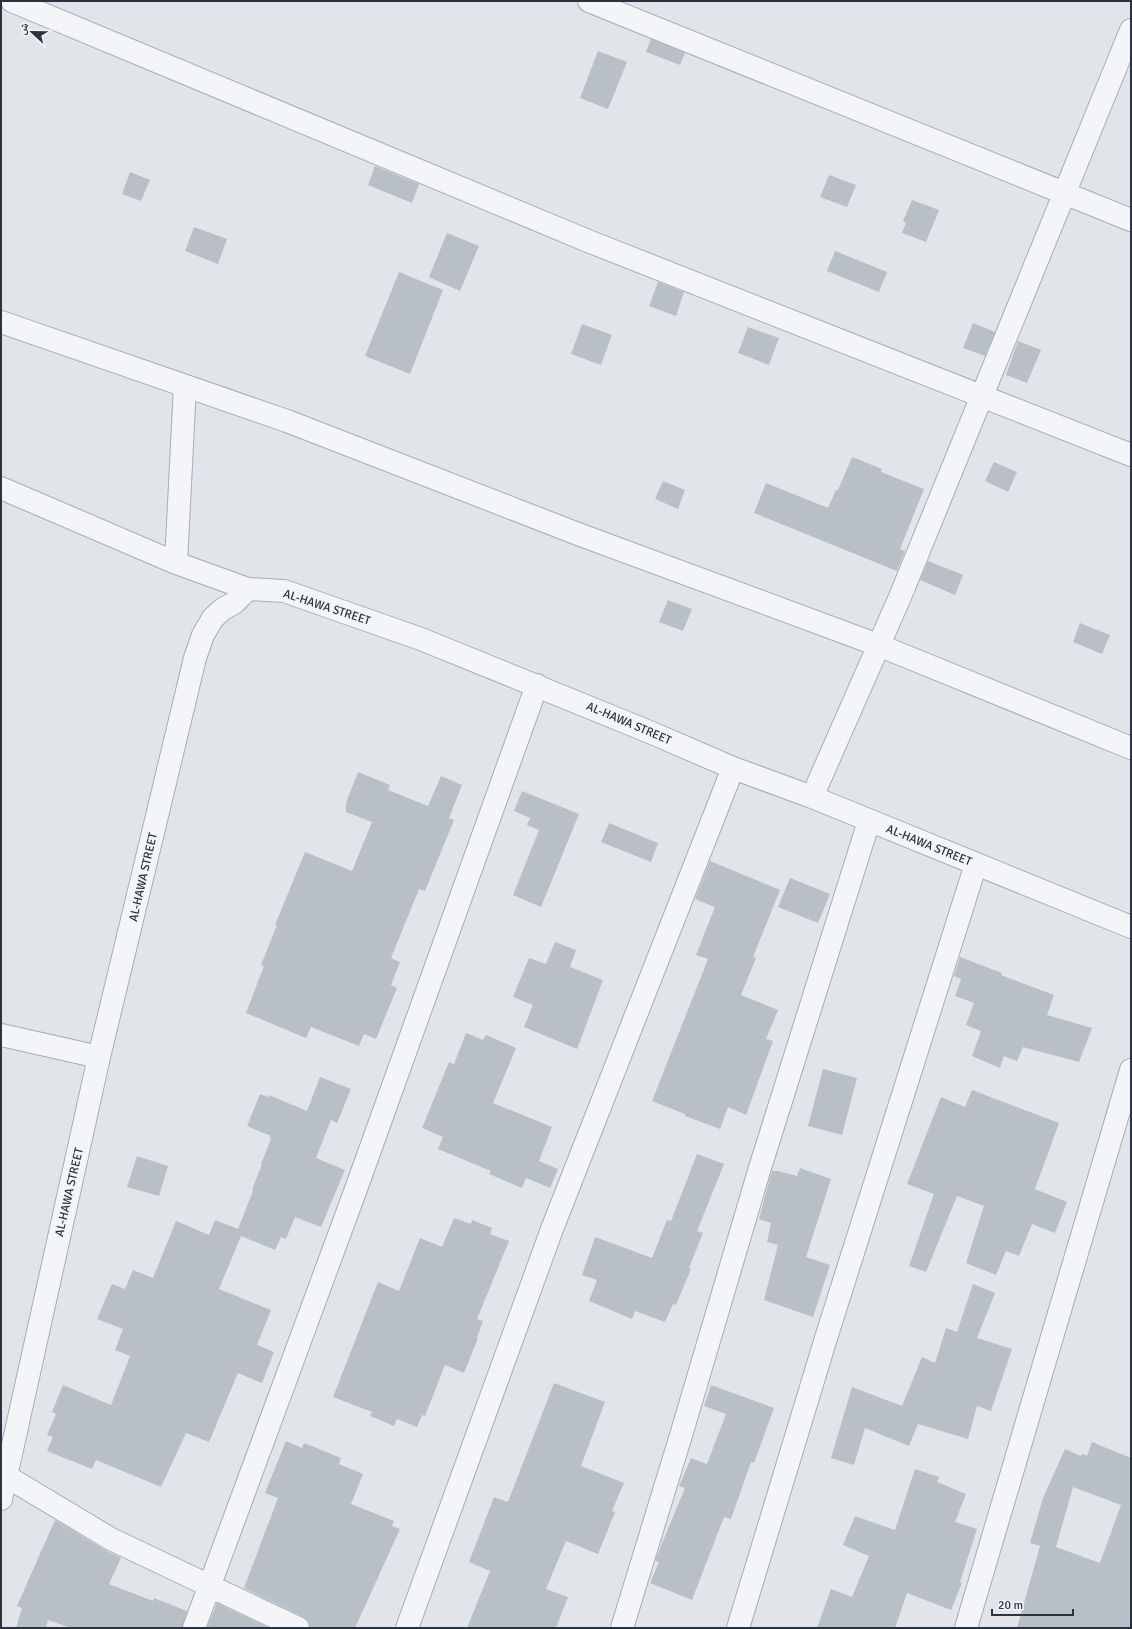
<svg xmlns="http://www.w3.org/2000/svg" width="1132" height="1629" viewBox="0 0 1132 1629" font-family="Signika,'Noto Naskh Arabic',sans-serif">
	<style>
		.building { fill: #b9bfc6; fill-rule: evenodd }
		.lines { fill: none; stroke-linecap: round; stroke-linejoin: round }
		.minor-casing { stroke: #a6acb3; stroke-width: 24 }
		.minor { stroke: #f4f5f8; stroke-width: 22 }
		.labels { text-anchor: middle; stroke-width: 3; stroke-linejoin: round; paint-order: stroke }
		.street-label { font-size: 12px; fill: #2a3440; stroke: #f1f4f7 }
	</style>
	<rect width="100%" height="100%" fill="#e1e5e9"/>
	<!-- building -->
	<path class="building" d="M651 39 685 53 680 65 646 52Z
		M598 51 627 62 608 109 580 98Z
		M375 166 419 184 412 203 368 185Z
		M130 172 150 180 141 201 122 194Z
		M829 175 856 185 847 207 820 197Z
		M912 200 939 210 926 242 902 233 906 223 903 221Z
		M194 227 227 239 218 264 185 251Z
		M447 233 479 246 460 291 429 277Z
		M835 251 887 272 879 292 827 271Z
		M399 272 443 290 410 374 365 356Z
		M658 282 684 292 676 316 649 306Z
		M973 323 995 332 985 356 963 348Z
		M582 324 612 335 601 365 571 354Z
		M748 327 779 338 769 365 738 353Z
		M1018 341 1041 350 1027 383 1006 375Z
		M852 457 882 469 881 472 924 489 900 549 905 551 897 571 754 513 766 483 828 508 836 490H838Z
		M994 462 1017 472 1008 492 985 481Z
		M663 481 685 490 678 509 655 499Z
		M928 561 963 575 955 595 920 580Z
		M668 600 692 609 683 631 659 622Z
		M1080 623 1110 635 1102 654 1073 642Z
		M358 772 390 785 388 790 428 806 441 776 462 785 449 818 454 820 425 891 419 889 391 958 400 962 391 985 397 988 376 1039 364 1034 359 1046 311 1027 306 1038 246 1013 264 966 261 965 277 925H275L305 852 352 871 372 822 346 812V803Z
		M522 791 579 814 541 907 513 895 539 830 527 825 530 818 514 811Z
		M609 823 658 843 651 862 601 842Z
		M710 861 780 890 753 957 756 958 741 995 778 1010 766 1039 773 1041 746 1115 728 1107 720 1129 685 1116V1114L652 1101 708 959 696 955 715 907 695 899Z
		M790 878 830 894 818 923 778 907Z
		M555 942 576 950 570 967 603 980 577 1049 524 1027 533 1005 513 997 529 958 546 964Z
		M960 957 1002 973 1001 975 1054 995 1047 1015 1092 1028 1079 1062 1023 1047 1017 1061 1004 1056 1000 1068 972 1056 981 1031 966 1025 974 1003 955 996 961 979 954 976Z
		M466 1033 483 1040 486 1035 516 1048 493 1103 552 1127 539 1161 558 1169 550 1188 526 1178 522 1188 489 1174 491 1171 438 1149 443 1137 422 1128 449 1062 454 1064Z
		M823 1069 857 1078 842 1135 808 1126Z
		M320 1077 351 1089 337 1123 331 1120 316 1158 345 1170 321 1227 295 1217 286 1239 281 1237 275 1250 241 1236 219 1289 271 1310 257 1345 274 1352 262 1383 238 1373 209 1442 186 1433 161 1487 96 1460 92 1469 47 1451 53 1437 47 1435 56 1414 52 1412 63 1385 111 1405 130 1356 115 1350 123 1329 97 1319 112 1284 125 1289 133 1270 153 1278 176 1221 209 1235 215 1220 238 1229 253 1191 252 1190 262 1164H261L271 1139 269 1138 271 1136 247 1126 260 1094 268 1097 269 1095 307 1111Z
		M972 1090 1059 1123 1035 1189 1067 1202 1055 1233 1032 1224 1019 1256 1006 1251 996 1275 966 1263 984 1206 957 1196 926 1272 909 1266 934 1194 907 1184 941 1097 965 1107Z
		M697 1154 724 1164 697 1231 703 1233 689 1268 691 1269 676 1305 673 1304 665 1322 635 1311 632 1319 589 1301 597 1280 582 1275 595 1237 652 1258 667 1220 671 1221Z
		M137 1156 168 1166 159 1196 127 1187Z
		M800 1168 831 1179 806 1257 830 1265 813 1317 764 1300 778 1245 767 1242 771 1223 759 1219 764 1200 772 1171H778L797 1176Z
		M454 1218 471 1224 472 1220 492 1228 490 1234 509 1241 477 1319 483 1321 477 1337 478 1338 464 1373 445 1365 425 1416 422 1415 417 1427 397 1419 394 1426 370 1416 372 1412 333 1397 378 1282 399 1291 420 1238 442 1247Z
		M973 1284 995 1293 977 1338 1012 1349 991 1411 977 1406 968 1439 918 1424 909 1446 865 1428 854 1465 831 1458 852 1387 902 1406 922 1357 935 1363 946 1328 957 1332Z
		M554 1383 605 1402 581 1466 624 1483 612 1511 615 1512 598 1554 566 1541 546 1589 568 1597 556 1628H467L490 1571 469 1562 494 1497 508 1502Z
		M711 1385 774 1408 754 1463 751 1462 731 1519 724 1517 692 1600 650 1583 659 1562 656 1561V1558L685 1488 679 1486 691 1458 707 1464 726 1414 704 1406Z
		M286 1441 302 1448 304 1443 341 1458 339 1464 363 1474 351 1504 394 1521 392 1526 400 1529 355 1628H310L308 1621 303 1617 244 1588 278 1498 265 1493Z
		M1092 1442 1131 1458V1628H1017L1040 1546 1030 1543 1043 1498 1065 1449 1081 1456 1082 1454 1087 1456ZM1073 1487 1121 1505 1100 1563 1056 1547Z
		M915 1469 939 1477 937 1482 966 1494 955 1522 977 1529 960 1582 962 1583 951 1610 907 1593 895 1628H817L831 1589 852 1597 869 1556 843 1545 855 1516 895 1530Z
		M55 1520 105 1550 121 1558 109 1584 153 1601 154 1598 187 1611 182 1628H71L48 1620 46 1628H16L22 1608 17 1606Z
		M217 1603 269 1628H207Z"/>
	<g class="lines">
		<!-- minor casing -->
		<g class="minor-casing">
			<path id="minor" d="M12 1 588 241 1131 455
				M589 1 1131 220
				M1 322 287 421 578 534 878 645 1131 748
				M1 488 176 563 248 589
				M176 563 185 386
				M812 797 900 597 1131 30
				M1 1035 99 1057
				M6 1476 111 1539 298 1628
				M1 1499 99 1057 195 658 203 635 213 618 223 609 234 603 248 589 284 591 421 639 652 733 733 768 812 797 1131 927
				M194 1628 356 1189 537 685
				M407 1628 552 1229 733 768
				M622 1628 682 1432 759 1171 869 821
				M738 1628 826 1338 976 864
				M966 1628 1131 1070"/>
		</g>
		<!-- minor -->
		<use href="#minor" class="minor"/>
	</g>
	<g class="labels">
		<!-- street labels -->
		<g class="street-label">
			<text transform="translate(327 607) rotate(18)" y="4">AL-HAWA STREET</text>
			<text transform="translate(629 723) rotate(23)" y="4">AL-HAWA STREET</text>
			<text transform="translate(929 845) rotate(22)" y="4">AL-HAWA STREET</text>
			<text transform="translate(143 877) rotate(-77)" y="4">AL-HAWA STREET</text>
			<text transform="translate(69 1192) rotate(-77)" y="4">AL-HAWA STREET</text>
		</g>
	</g>
	<!-- border -->
	<rect width="1132" height="1629" fill="none" stroke="#2a3440" stroke-width="4"/>
	<!-- north arrow -->
	<g transform="translate(32 32) rotate(292)" stroke="#f1f4f7" stroke-width="3" paint-order="stroke">
	<path d="M0-3L7 15L0 10L-7 15Z" fill="#2a3440"/>
	<text y="-6" font-size="11" font-weight="bold" text-anchor="middle" fill="#2a3440">ش</text>
	</g>
	<!-- scale -->
	<path d="M992 1609v6h81v-6" fill="none" stroke="#2a3440" stroke-width="2"/>
	<text x="998" y="1609" font-size="12" fill="#2a3440" stroke="#f1f4f7" stroke-width="3" paint-order="stroke">20 m</text>
</svg>
